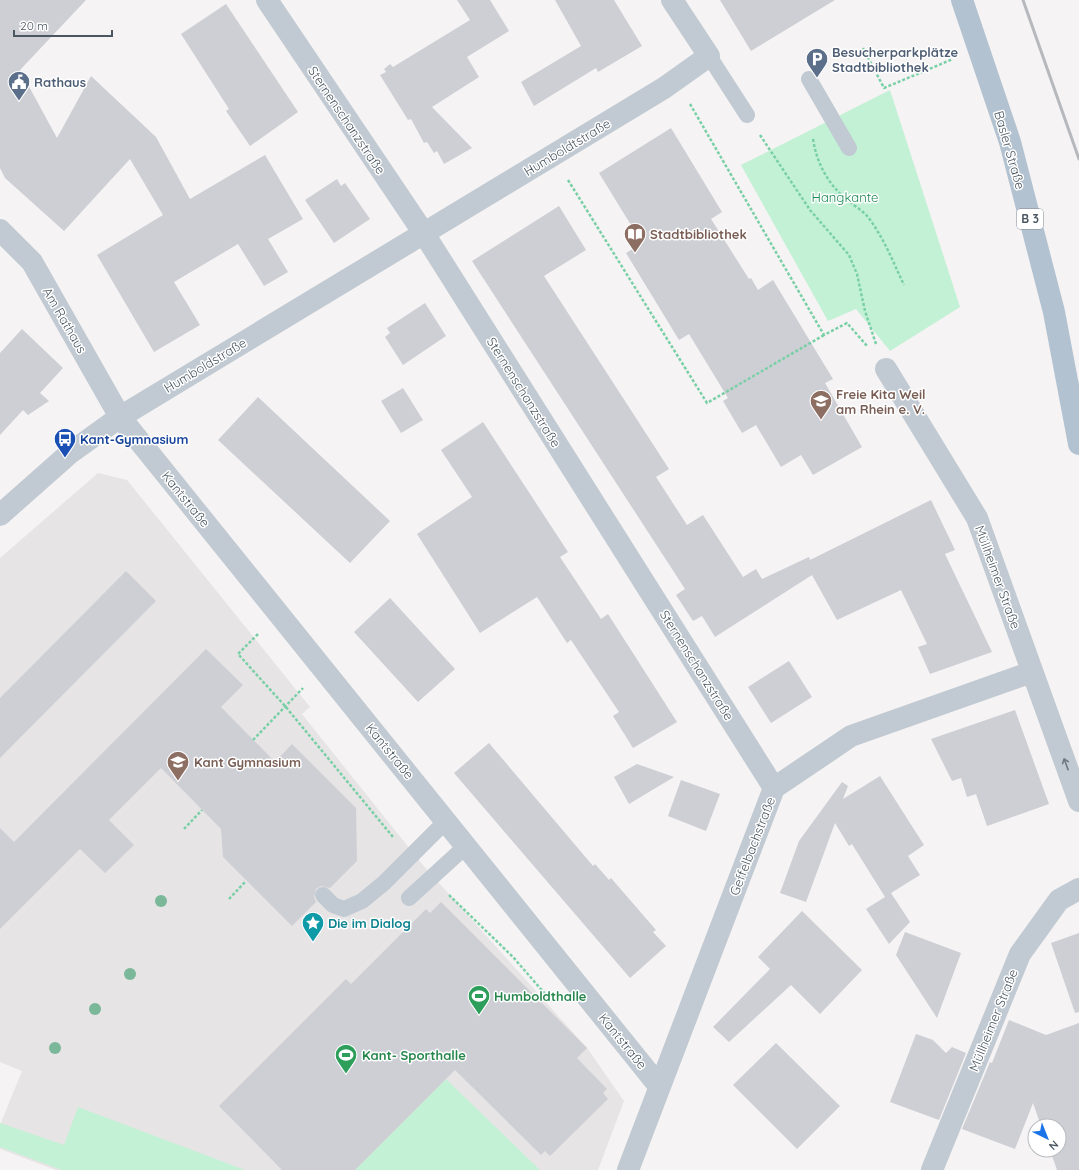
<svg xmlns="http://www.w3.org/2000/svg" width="1079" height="1170" viewBox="0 0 1079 1170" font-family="Quicksand,sans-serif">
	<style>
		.education { fill: #e6e4e5 }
		.green { fill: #c3f1d5 }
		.building { fill: #cdcfd5 }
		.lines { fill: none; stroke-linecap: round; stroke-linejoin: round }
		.path { stroke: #7ad0a6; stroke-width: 2.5; stroke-dasharray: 3 2; stroke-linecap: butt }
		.service { stroke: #c1cad2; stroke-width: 16 }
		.pedestrian { stroke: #c1cad2; stroke-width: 22 }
		.minor { stroke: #c1cad2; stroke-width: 22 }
		.primary { stroke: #b3c2d1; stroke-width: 22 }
		.rail { stroke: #b5b8bd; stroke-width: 3 }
		.tree { fill: #7bb799 }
		.oneway { stroke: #6e7983 }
		.labels { text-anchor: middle; stroke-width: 3; stroke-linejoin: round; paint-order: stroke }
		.shield { fill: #fff; stroke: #808990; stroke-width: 1 }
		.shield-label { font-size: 12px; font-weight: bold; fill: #4a5661 }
		.service-label { font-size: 13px; font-weight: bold; fill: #4e5e75; stroke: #fff; text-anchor: start }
		.street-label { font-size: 13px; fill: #4a5661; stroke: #fff }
		.park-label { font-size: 13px; fill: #17864f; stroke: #fff }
		.education-label { font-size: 13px; font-weight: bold; fill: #785e54; stroke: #fff; text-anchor: start }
		.transit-label { font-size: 13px; font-weight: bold; fill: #164399; stroke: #fff; text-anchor: start }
		.culture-label { font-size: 13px; font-weight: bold; fill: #0d838f; stroke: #fff; text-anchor: start }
		.leisure-label { font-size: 13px; font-weight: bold; fill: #27864d; stroke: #fff; text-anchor: start }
	</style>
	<rect width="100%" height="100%" fill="#f5f3f3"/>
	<!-- education -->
	<path class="education" d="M98 473 127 480 310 707 302 714 422 864 587 1048 624 1101 598 1170H56L0 1149V1125L22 1071 0 1062V558Z"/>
	<!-- green -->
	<path class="green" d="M890 90 960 307 890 351 856 309 828 321 741 165Z
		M446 1079 540 1170H355Z
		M78 1107 245 1170H62L0 1147V1123L64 1145Z"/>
	<!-- building -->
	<path class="building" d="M0 0H86L20 70 57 138 91 76 156 137 190 199 265 155 303 219 268 239 288 272 264 286 238 244 174 282 200 325 154 352 97 255 163 215 130 159 64 231 5 178 0 168Z
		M457 0H490L509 31 467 57 479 77 432 107 472 148 444 164 437 151 434 153 427 142 424 143 411 119 408 120 380 75 386 72 384 69 390 64 393 67 470 20Z
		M555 0H614L642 46 598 72 596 68 534 106 521 82 581 46Z
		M720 0H835L751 51Z
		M226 4 298 112 250 146 226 111 229 109 181 34Z
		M671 128 722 212 711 219 749 279 751 278 758 290 773 280 833 379 825 383 862 447 813 475 801 455 781 467 756 425 742 433 723 401 728 398 689 334 679 340 626 253 642 243 599 173Z
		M337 179 341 186 345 183 370 219 334 243 305 200Z
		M559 206 586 250 544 276 669 469 656 477 687 525 703 515 743 577 756 569 762 579 809 557 810 560 931 500 955 550 945 554 992 652 930 674 918 647 927 644 901 590 837 620 812 575 715 637 702 616 693 621 676 595 685 589 472 261Z
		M425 303 446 336 403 365 385 337 390 333 387 328Z
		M22 329 63 368 40 393 49 401 28 415 23 410 0 435V353Z
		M403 388 423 420 401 433 381 401Z
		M258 397 390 521 350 563 218 440Z
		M483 422 568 552 560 557 601 619 608 614 677 722 633 748 613 716 619 712 571 640 567 643 537 597 480 633 417 534 472 497 441 450Z
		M126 571 156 601 0 758V698Z
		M390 598 455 669 418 702 354 632Z
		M206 649 243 685 221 707 275 762 292 744 356 808 357 861 330 888 321 886 316 889 314 897 316 902 292 926 223 857 221 829 161 768 109 820 134 845 105 873 80 849 0 929V828L14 842Z
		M789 661 812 697 771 723 748 687Z
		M1015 710 1049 804 987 826 976 794 967 797 961 778 952 781 931 739Z
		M489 743 593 866 595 864 609 880 611 878 656 930 653 932 666 946 630 978 454 773Z
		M637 764 674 777 629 804 614 777Z
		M880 776 924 845 908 856 920 875 891 893 910 922 889 944 866 909 885 897 852 844 849 846 835 823 806 902 780 893 799 841 842 782 848 786 843 799Z
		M681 780 720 794 706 831 668 816Z
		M441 902 587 1048 577 1058 607 1089 603 1093 608 1099 550 1156 545 1151 541 1155 455 1070 355 1170H282L219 1106 346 979 351 984 426 909 430 913Z
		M802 911 862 970 820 1014 791 985 729 1042 713 1027 770 969 758 957Z
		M905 932 961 953 937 1018 896 955Z
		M1079 933V1012L1075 1013 1051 943Z
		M1009 1020 1046 1035 1079 1023V1170H1057L1050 1150H1059V1126H1041L1033 1103 1015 1149 962 1129 990 1062 992 1063Z
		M916 1034 933 1040 946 1053 952 1047 966 1053 939 1120 890 1102Z
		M776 1043 840 1106 797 1149 733 1085Z"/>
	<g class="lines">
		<!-- path -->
		<path class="path" d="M863 48 884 88 953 59
			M690 104 824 335 847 323 868 347
			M760 135 810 210 849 255 857 274 865 311 876 344
			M813 139C817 164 828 184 847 200 853 205 862 210 868 217 884 238 893 262 904 285
			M568 180 707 403 824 335
			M258 634 238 654 285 706 393 837
			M253 740 303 688
			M184 829 202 810
			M449 895 513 957 553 1003
			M229 899 246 881"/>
		<!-- service -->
		<path class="service" d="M709 56 747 115
			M809 79 849 148
			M323 895 333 905 344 909 362 901 384 883 446 821
			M409 898 466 846"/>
		<!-- pedestrian -->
		<path class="pedestrian" d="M0 230 32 262 120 417"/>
		<!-- minor -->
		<path class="minor" d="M267 0 423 232 774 788
			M886 369 977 518 1079 801
			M120 417 659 1086
			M0 515 70 453 120 417 664 88 709 56 672 0
			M628 1170 774 788 851 736 1032 672
			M932 1170 1020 954 1059 900 1079 889"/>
		<!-- primary -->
		<path class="primary" d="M962 0 1010 142 1054 312 1079 444"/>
		<!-- rail -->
		<path class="rail" d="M1023 0 1079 159"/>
	</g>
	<!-- trees -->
	<g class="tree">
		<circle cx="161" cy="901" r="6"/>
		<circle cx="130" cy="974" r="6"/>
		<circle cx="95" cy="1009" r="6"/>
		<circle cx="55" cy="1048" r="6"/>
	</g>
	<!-- one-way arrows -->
	<defs><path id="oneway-shaft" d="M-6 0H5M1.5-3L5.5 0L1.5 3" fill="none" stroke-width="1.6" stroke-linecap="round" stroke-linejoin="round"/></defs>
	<use class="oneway" href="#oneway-shaft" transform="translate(1066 764) rotate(-110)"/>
	<!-- icons -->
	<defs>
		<g id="parking-pin" transform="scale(1.15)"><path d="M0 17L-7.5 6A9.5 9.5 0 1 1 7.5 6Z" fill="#5c6f8a" stroke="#fff"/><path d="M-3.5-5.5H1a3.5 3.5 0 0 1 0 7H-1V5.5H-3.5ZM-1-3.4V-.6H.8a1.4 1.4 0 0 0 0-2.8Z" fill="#fff"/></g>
		<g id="civic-pin" transform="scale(1.15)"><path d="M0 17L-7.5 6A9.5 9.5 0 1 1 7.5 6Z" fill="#5c6f8a" stroke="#fff"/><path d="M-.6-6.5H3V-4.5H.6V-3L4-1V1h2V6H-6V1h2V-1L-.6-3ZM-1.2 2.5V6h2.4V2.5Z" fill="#fff"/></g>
		<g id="library-pin" transform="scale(1.15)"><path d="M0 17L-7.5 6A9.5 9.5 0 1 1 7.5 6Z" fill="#8d6e63" stroke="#fff"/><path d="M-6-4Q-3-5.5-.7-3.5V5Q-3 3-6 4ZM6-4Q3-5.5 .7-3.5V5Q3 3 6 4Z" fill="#fff"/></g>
		<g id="school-pin" transform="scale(1.15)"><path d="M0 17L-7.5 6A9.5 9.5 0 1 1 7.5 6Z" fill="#8d6e63" stroke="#fff"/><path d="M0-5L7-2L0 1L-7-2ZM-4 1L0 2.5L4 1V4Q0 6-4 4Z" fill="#fff"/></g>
		<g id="bus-pin" transform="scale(1.15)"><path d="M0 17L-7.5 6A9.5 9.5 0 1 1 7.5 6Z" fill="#1a4fb4" stroke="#fff"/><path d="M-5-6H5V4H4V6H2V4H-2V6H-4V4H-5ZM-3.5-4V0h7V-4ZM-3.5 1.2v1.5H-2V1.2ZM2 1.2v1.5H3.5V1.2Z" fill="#fff"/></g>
		<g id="sight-pin" transform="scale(1.15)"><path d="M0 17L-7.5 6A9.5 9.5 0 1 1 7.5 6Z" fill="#0f9aa8" stroke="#fff"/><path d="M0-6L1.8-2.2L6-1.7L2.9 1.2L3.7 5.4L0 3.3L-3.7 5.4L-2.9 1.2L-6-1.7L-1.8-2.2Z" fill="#fff"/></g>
		<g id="stadium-pin" transform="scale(1.15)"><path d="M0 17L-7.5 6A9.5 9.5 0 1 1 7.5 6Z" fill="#2e9e5b" stroke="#fff"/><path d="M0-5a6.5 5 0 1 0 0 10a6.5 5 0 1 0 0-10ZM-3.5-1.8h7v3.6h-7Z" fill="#fff"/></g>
	</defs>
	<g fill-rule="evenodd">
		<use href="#parking-pin" x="817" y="59"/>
		<use href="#civic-pin" x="19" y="82"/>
		<use href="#library-pin" x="635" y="234"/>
		<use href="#school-pin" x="821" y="401"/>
		<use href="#bus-pin" x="65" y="439"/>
		<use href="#school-pin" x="178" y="762"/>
		<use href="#sight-pin" x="313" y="923"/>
		<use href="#stadium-pin" x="479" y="996"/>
		<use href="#stadium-pin" x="346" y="1055"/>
	</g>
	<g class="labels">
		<!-- shield labels -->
		<rect class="shield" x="1017" y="209" width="26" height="20" rx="3"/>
		<g class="shield-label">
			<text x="1030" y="223">B 3</text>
		</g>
		<!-- service labels -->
		<g class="service-label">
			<text x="832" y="57">Besucherparkplätze<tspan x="832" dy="15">Stadtbibliothek</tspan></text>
			<text x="34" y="87">Rathaus</text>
		</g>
		<!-- street labels -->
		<g class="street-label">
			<text transform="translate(347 120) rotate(56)" y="5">Sternenschanzstraße</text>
			<text transform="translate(567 147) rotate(-31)" y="5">Humboldtstraße</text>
			<text transform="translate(1010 150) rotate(74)" y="5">Basler Straße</text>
			<text transform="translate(65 320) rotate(60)" y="5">Am Rathaus</text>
			<text transform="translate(205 365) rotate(-31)" y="5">Humboldstraße</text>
			<text transform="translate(524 392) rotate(58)" y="5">Sternenschanzstraße</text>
			<text transform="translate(186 499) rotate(51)" y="5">Kantstraße</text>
			<text transform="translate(998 577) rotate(70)" y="5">Müllheimer Straße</text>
			<text transform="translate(697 665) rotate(58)" y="5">Sternenschanzstraße</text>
			<text transform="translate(390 751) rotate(51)" y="5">Kantstraße</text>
			<text transform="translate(752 846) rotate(-69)" y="5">Geffelbachstraße</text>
			<text transform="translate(993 1020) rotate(-68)" y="5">Müllheimer Straße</text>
			<text transform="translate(623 1041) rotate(51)" y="5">Kantstraße</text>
		</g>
		<!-- park labels -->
		<g class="park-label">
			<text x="845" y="202">Hangkante</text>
		</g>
		<!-- education labels -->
		<g class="education-label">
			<text x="650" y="239">Stadtbibliothek</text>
			<text x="836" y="399">Freie Kita Weil<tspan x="836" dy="15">am Rhein e. V.</tspan></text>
			<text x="194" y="767">Kant Gymnasium</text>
		</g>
		<!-- transit labels -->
		<g class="transit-label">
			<text x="80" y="444">Kant-Gymnasium</text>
		</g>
		<!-- culture labels -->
		<g class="culture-label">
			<text x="328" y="928">Die im Dialog</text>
		</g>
		<!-- leisure labels -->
		<g class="leisure-label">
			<text x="494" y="1001">Humboldthalle</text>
			<text x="362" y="1060">Kant- Sporthalle</text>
		</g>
	</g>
	<!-- north arrow -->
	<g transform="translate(1047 1138) rotate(137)"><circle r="19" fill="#ffffff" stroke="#b7bbc0"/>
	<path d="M0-3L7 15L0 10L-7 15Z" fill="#1a73e8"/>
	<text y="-6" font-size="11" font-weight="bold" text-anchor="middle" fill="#4a5661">N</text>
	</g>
	<!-- scale -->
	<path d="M14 30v6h98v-6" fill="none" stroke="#4a5661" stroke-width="2"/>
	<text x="20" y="30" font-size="12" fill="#4a5661" stroke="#ffffff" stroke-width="3" paint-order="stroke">20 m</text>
</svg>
